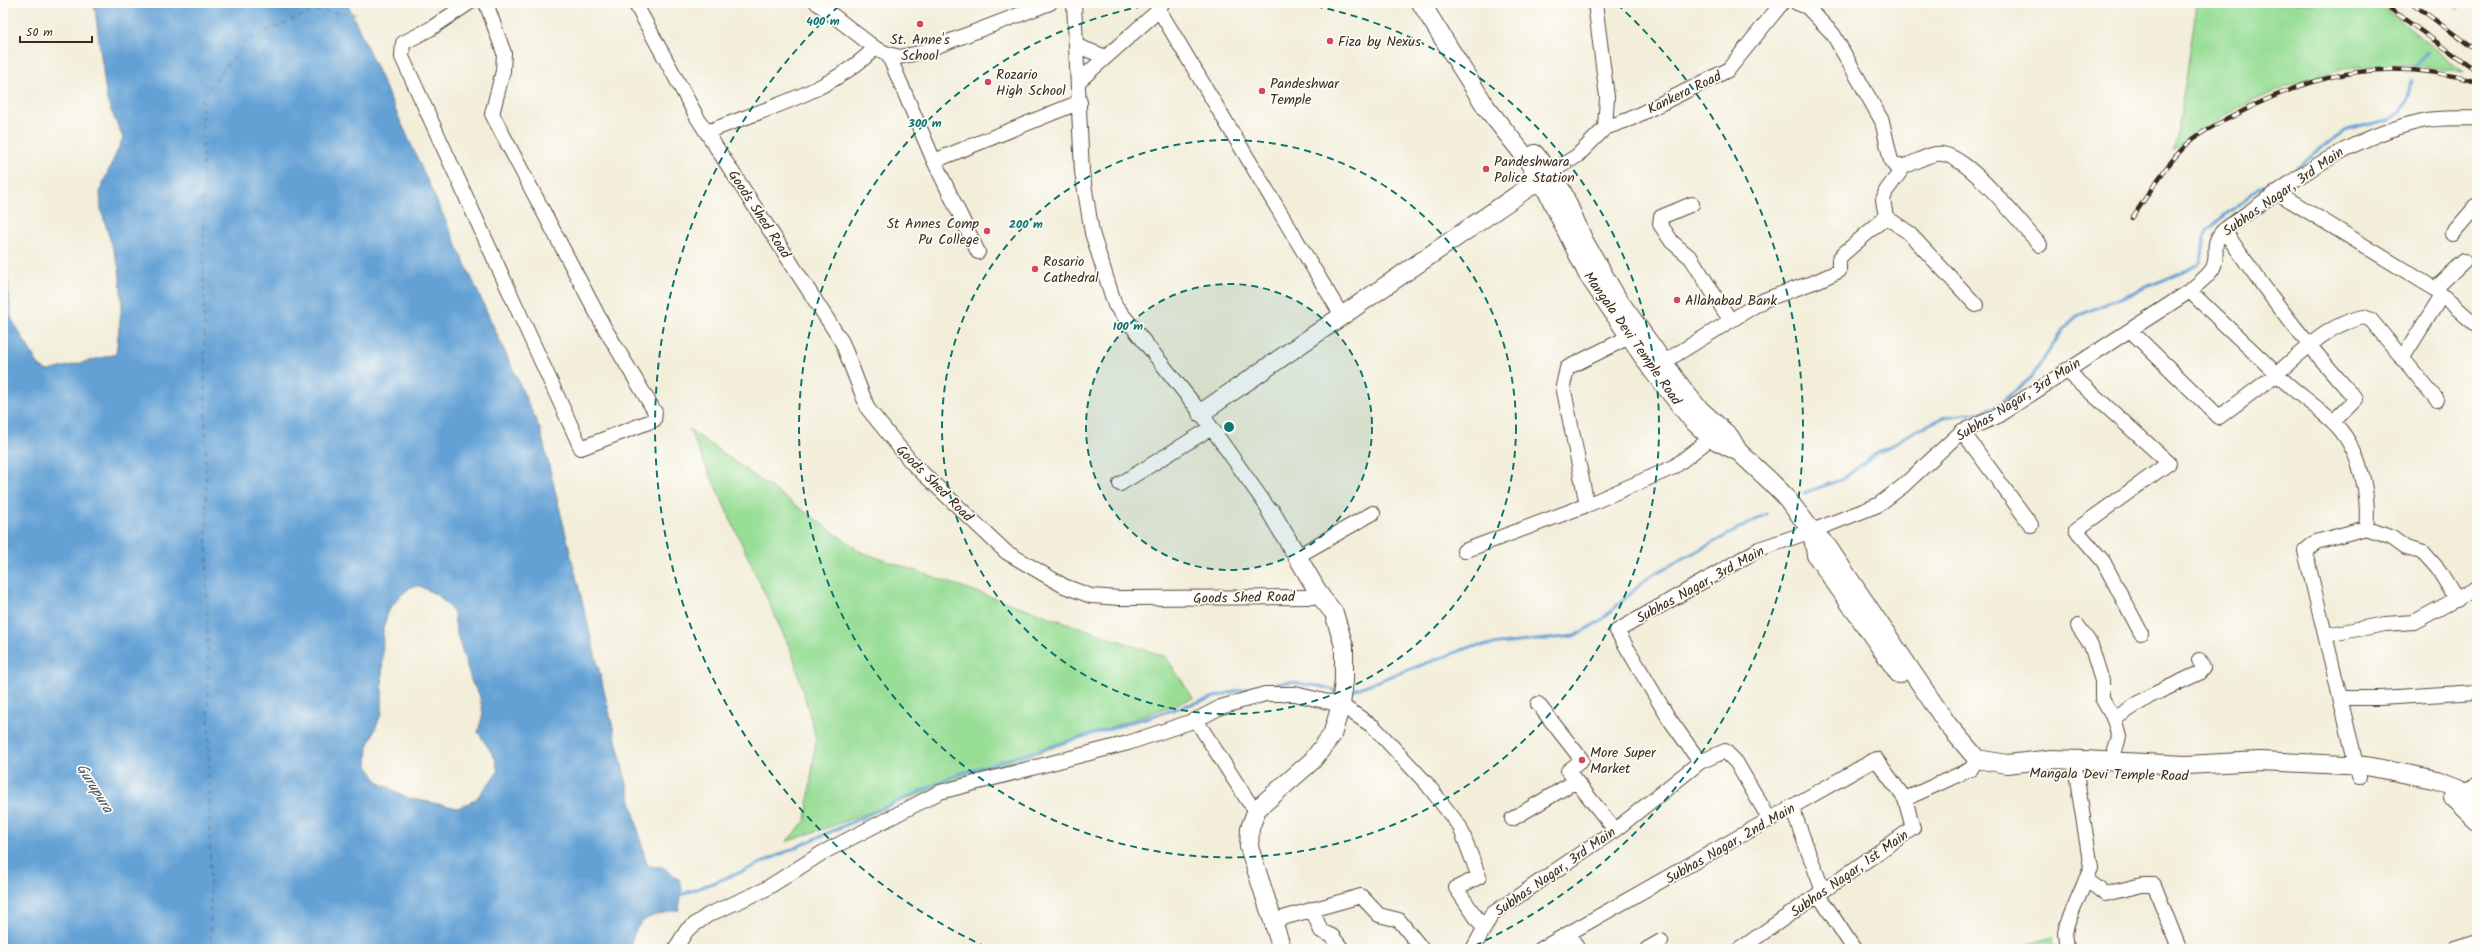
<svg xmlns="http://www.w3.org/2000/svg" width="2480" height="952" viewBox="0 0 2480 952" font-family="Kalam,sans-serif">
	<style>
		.green { fill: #99de97; stroke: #6a845a }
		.water { fill: #63a1d5; stroke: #4f667a; fill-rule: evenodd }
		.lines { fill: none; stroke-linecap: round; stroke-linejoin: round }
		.stream { stroke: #63a1d5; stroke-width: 3 }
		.ferry { stroke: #4b5a67; stroke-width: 1; stroke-dasharray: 5 4; stroke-linecap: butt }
		.minor-casing { stroke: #57473a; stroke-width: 16 }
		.major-casing { stroke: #57473a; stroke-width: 20 }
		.minor { stroke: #fff; stroke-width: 14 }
		.major { stroke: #fff; stroke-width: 18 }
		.rail-casing { stroke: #3b2a1e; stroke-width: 4.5 }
		.rail { stroke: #fdfcf7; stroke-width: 3; stroke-dasharray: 9; stroke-linecap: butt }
		.ring { fill: none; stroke: #0f766e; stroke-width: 2; stroke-dasharray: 7 5 }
		.poi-dot { fill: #d1495b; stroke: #fdfcf7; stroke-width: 1.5 }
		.labels { text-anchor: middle; stroke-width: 3.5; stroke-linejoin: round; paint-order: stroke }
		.poi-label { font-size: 14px; fill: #3b2a1e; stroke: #fdfcf7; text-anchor: start }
		.street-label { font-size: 14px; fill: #3b2a1e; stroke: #fdfcf7 }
		.water-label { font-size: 15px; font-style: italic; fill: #4b5a67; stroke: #fdfcf7 }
		.centre { fill: #0f766e; stroke: #fdfcf7; stroke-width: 2 }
		.ring-label { font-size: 12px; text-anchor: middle; font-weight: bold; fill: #0f766e; stroke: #fdfcf7; stroke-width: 3.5; stroke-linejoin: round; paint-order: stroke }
	</style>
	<rect width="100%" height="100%" fill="#fdfcf7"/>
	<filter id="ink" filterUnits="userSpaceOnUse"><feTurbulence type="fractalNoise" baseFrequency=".025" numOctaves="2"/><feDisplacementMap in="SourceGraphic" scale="8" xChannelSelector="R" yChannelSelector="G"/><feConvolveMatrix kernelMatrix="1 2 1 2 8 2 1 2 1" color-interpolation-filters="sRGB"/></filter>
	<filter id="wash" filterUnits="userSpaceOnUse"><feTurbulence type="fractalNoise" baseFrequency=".012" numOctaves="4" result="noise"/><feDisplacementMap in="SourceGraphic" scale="16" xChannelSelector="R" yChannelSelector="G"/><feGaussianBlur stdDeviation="0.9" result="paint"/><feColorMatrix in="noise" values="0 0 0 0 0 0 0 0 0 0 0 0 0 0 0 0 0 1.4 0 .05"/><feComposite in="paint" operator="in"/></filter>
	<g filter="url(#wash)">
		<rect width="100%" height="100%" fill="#f3eeda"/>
		<!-- green -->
		<path class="green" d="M2197 3H2378L2463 72 2409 65 2344 69 2287 86 2238 108 2172 151 2177 138Z
			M689 429 861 552 1166 657 1193 698 786 842 806 820 816 738 793 655Z
			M2052 937 2055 949H2011Z"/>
		<!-- water -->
		<path class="water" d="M94 3H347L540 429 645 858 648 866 663 867 680 880 682 889 679 910C651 916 635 916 630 949H3V230L11 318 40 367 48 371 116 354 122 303 119 268 101 210 100 190 123 138 107 101ZM420 586 440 597 454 613 456 631 472 683 479 694 483 713 478 732 495 758 498 772 475 800 458 808 408 798 378 782 367 765 368 747 382 712 383 628 389 610 400 596 411 587Z"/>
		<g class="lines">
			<!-- stream -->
			<path class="stream" d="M2457 8 2461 3
				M2415 67 2426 52
				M1804 493 1843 479 1874 455 1917 430 1945 417 1982 412 1994 408 2032 377 2060 334 2077 316 2197 266 2201 261 2206 232 2220 219 2259 188 2286 177 2322 147 2347 130 2391 119 2399 114 2409 97 2412 80
				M1351 691 1470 647 1574 636 1600 621 1650 576 1767 514
				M678 896 739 873 959 774 1235 691 1288 682 1319 686 1335 690"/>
			<!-- ferry -->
			<path class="ferry" d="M211 949 202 97 247 40 313 11 358 14"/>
		</g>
	</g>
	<g filter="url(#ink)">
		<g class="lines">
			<!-- minor casing -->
			<g class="minor-casing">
				<path id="minor" d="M469 3 430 29 403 43 402 57 581 448 654 420 655 412 604 327 492 114 503 71 504 53 486 3
					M635 3 698 119 842 342 868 409 912 463 1006 552 1064 586 1091 596 1120 598 1321 597
					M817 3 875 48 888 54 899 57 919 53 1050 3
					M1074 3 1082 172 1092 233 1115 305 1201 413 1271 512
					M1797 3 1807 7 1833 34 1882 121 1891 161 1895 166C1912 169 1925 152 1942 154 1970 157 2020 223 2040 245
					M1159 10 1342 316
					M1077 46 1106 57
					M888 54 934 161
					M1079 81 1159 10 1162 3
					M1605 128 1630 119 1728 70 1782 3
					M707 132C764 109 831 92 875 48
					M1549 173 1577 156 1605 128 1607 97 1595 3
					M2278 193 2435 289
					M1692 204 1661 217 1660 224 1672 242 1691 258 1730 320
					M1886 217 1908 232 1976 305
					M2224 230C2264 290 2308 346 2356 399L2333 422
					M2452 234 2477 205
					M978 252 934 161 1080 102
					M2464 261 2435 289 2477 326
					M2190 291C2220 321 2252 350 2283 380 2298 394 2316 406 2332 421 2359 446 2370 492 2366 528L2316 542 2305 551 2359 777
					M2131 331 2219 417C2238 403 2257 389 2275 375 2303 352 2327 324 2364 317L2371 320 2437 400
					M2402 359 2442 295
					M1664 362 1764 300 1817 281 1839 271V259L1843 254 1886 217 1883 200 1886 191 1903 168
					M2066 370 2169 463 2076 530 2103 561 2141 633
					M1962 431 2031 525
					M1120 484 1211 428
					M1587 505 1563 386 1567 368 1629 337
					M2366 528 2392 538 2406 548 2424 553 2438 569 2457 600
					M1464 551 1587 505 1674 467 1711 438
					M1296 557 1373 513
					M2078 626 2091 645 2102 681V698L2114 719 2119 737 2112 761
					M2326 635 2385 624 2414 622 2477 588
					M2341 698H2380L2477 692
					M1538 704 1582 760 1568 771 1615 830
					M2114 719 2150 696 2199 673 2203 668 2199 660
					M1196 720 1248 801 1257 809
					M1700 762 1725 751 1736 762 1770 820
					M2455 797 2477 784
					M1792 808 1823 891
					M1512 819 1576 781
					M2086 879 2105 894 2142 885H2154L2179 948
					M1818 894 1854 949
					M1312 909 1321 931 1332 936 1342 949
					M1272 921 1361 896 1379 915 1399 920 1422 949
					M1569 934 1578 949
					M675 949 687 930 708 915 764 890 822 853 940 792 1128 743 1196 720 1221 707 1265 694H1295L1341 705 1374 727 1427 784 1460 827 1479 877 1456 888 1484 929
					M1473 949 1492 914 1615 830 1700 762 1668 717 1617 631 1759 549 1812 531 1878 505 1903 486 1962 431 1996 417 2190 291C2197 284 2208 277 2213 268 2220 253 2209 245 2224 230 2285 186 2347 137 2422 121 2439 117 2459 119 2477 118
					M1541 949 1876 759 1905 799
					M1647 949 1661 941
					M1740 949 1913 828 1905 799 1971 769 1977 759
					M2067 949 2065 933 2067 924 2091 868 2074 760
					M2454 949 2477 942"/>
			</g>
			<!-- major casing -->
			<g class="major-casing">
				<path id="major" d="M1421 3 1486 107 1527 159 1548 193 1588 275 1652 370 1693 421 1711 438 1739 452 1770 481 1785 496 1812 531 1827 546 1948 725 1977 759 2007 764 2052 759 2083 760 2186 765 2260 761 2366 766 2438 780 2459 788 2477 805
					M1535 154 1562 191 1584 241 1617 298 1685 392 1698 408 1730 437 1737 449
					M1201 413 1548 174
					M1271 512 1321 597 1334 613 1344 646V681L1341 705 1332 735 1312 761 1257 809 1250 828 1249 847 1282 949
					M1812 531 1816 555 1899 674
					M2453 798 2477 821"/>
			</g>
			<!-- minor -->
			<use href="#minor" class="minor"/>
			<!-- major -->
			<use href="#major" class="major"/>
			<!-- rail casing -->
			<g class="rail-casing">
				<path id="rail" d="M2382 3 2477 71
					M2412 3 2477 51
					M2132 218C2151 191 2168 160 2193 139 2207 128 2225 121 2241 112 2319 71 2391 57 2477 82"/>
			</g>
			<!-- rail -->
			<use href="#rail" class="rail"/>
		</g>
	</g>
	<!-- distance rings -->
	<circle cx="1229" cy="427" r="143" fill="#0f766e" fill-opacity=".12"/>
	<g class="ring">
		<circle cx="1229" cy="427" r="143"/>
		<circle cx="1229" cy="427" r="287"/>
		<path d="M1304 4A430 430 0 1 1 1154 4"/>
		<path d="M986 947A574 574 0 0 1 841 4M1617 4A574 574 0 0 1 1472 947"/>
	</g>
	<!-- markers -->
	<g class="poi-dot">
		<circle cx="920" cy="24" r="4"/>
		<circle cx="1330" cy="41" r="4"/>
		<circle cx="988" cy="82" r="4"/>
		<circle cx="1262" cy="91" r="4"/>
		<circle cx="1486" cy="169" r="4"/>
		<circle cx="987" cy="231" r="4"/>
		<circle cx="1035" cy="269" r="4"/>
		<circle cx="1677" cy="300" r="4"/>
		<circle cx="1582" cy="760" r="4"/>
	</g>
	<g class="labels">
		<!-- poi labels -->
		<g class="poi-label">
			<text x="920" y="44" text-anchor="middle">St. Anne's<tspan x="920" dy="16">School</tspan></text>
			<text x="1338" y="46">Fiza by Nexus</text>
			<text x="996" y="79">Rozario<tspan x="996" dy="16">High School</tspan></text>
			<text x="1270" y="88">Pandeshwar<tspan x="1270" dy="16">Temple</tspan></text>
			<text x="1494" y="166">Pandeshwara<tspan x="1494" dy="16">Police Station</tspan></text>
			<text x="979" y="228" text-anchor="end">St Annes Comp<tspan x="979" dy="16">Pu College</tspan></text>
			<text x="1043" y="266">Rosario<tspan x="1043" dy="16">Cathedral</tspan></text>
			<text x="1685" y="305">Allahabad Bank</text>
			<text x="1590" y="757">More Super<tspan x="1590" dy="16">Market</tspan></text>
		</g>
		<!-- street labels -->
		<g class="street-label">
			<text transform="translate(1684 92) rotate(-26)" y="5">Kankera Road</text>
			<text transform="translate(2283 191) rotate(-35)" y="5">Subhas Nagar, 3rd Main</text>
			<text transform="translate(760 214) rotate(57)" y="5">Goods Shed Road</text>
			<text transform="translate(1633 338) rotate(55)" y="5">Mangala Devi Temple Road</text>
			<text transform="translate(2018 399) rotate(-32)" y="5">Subhas Nagar, 3rd Main</text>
			<text transform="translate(935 483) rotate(45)" y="5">Goods Shed Road</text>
			<text transform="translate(1700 584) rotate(-29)" y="5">Subhas Nagar, 3rd Main</text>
			<text transform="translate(1244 597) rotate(-1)" y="5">Goods Shed Road</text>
			<text transform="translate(2109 774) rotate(1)" y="5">Mangala Devi Temple Road</text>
			<text transform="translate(1730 843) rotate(-30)" y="5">Subhas Nagar, 2nd Main</text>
			<text transform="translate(1555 871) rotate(-35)" y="5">Subhas Nagar, 3rd Main</text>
			<text transform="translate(1849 873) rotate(-35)" y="5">Subhas Nagar, 1st Main</text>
		</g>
		<!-- water labels -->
		<g class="water-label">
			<text transform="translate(95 788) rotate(58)" y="5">Gurupura</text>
		</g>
	</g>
	<circle cx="1229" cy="427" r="6" class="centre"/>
	<g class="ring-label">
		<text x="823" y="25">400 m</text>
		<text x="925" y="127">300 m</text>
		<text x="1026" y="228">200 m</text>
		<text x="1128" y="330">100 m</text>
	</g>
	<!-- margin -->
	<rect width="2480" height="952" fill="none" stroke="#fdfcf7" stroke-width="16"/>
	<!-- scale -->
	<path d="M20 36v6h72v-6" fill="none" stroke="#3b2a1e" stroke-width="2"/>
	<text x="26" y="36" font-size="12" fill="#3b2a1e" stroke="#fdfcf7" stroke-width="3" paint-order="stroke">50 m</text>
</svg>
